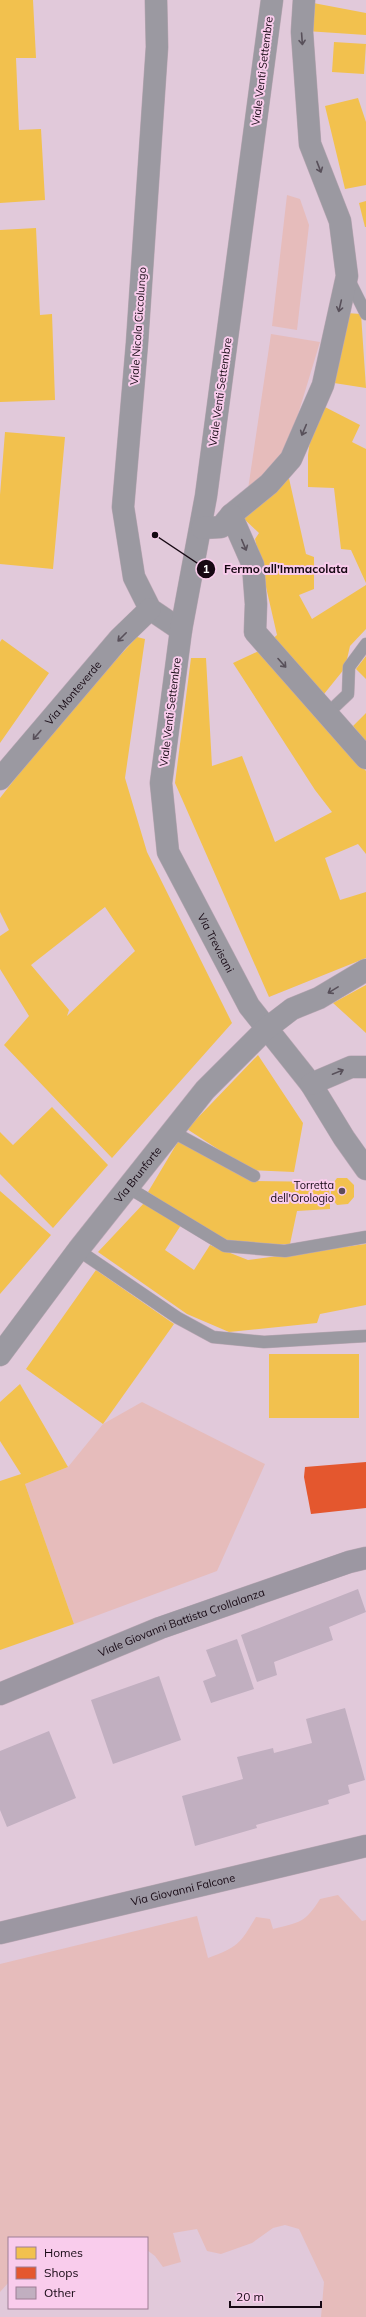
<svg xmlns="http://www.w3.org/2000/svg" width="366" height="2317" viewBox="0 0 366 2317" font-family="Mulish,sans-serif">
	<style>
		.green { fill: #e6bcbb }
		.homes { fill: #f2c14e; fill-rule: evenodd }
		.shops { fill: #e4572e }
		.building { fill: #c1afc0 }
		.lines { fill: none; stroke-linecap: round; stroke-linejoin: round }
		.lane-casing { stroke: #bba8b5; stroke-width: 13 }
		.street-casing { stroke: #bba8b5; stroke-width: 23 }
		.secondary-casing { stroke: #bba8b5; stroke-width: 23 }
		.lane { stroke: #9b99a1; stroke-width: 12 }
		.street { stroke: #9b99a1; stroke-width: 22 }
		.secondary { stroke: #9c97a2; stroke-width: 22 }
		.oneway { stroke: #58505a }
		.poi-dot { fill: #5d4c59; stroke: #f9ccec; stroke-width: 1.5 }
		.labels { text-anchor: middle; stroke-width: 4; stroke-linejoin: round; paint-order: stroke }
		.street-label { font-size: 11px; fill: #160813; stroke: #f9ccec }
		.poi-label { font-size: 11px; fill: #160813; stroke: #f9ccec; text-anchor: end }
		.leader { fill: none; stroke: #160813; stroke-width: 1.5 }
		.callout-dot { fill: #160813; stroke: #f9ccec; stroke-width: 1.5 }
		.mark-label { font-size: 12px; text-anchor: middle; font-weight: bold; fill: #fff }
		.callout-label { font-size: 12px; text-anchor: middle; font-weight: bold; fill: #160813; stroke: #f9ccec; stroke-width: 4; stroke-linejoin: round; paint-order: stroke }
	</style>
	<rect width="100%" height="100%" fill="#e1c9da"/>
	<!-- green -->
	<path class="green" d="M287 195 300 199 309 225 297 330 272 326Z
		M271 334 320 342 286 454 247 496Z
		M142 1402 265 1464 217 1571 74 1624 25 1484 68 1467 103 1424Z
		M338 1895 362 1921 366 1920V2317H321L324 2282 299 2229 285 2225 273 2228 252 2243 221 2254 207 2251 197 2229 173 2233 181 2262 163 2267 155 2256 147 2250V2238H9V2282L0 2292V1964L197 1916 208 1958C238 1947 240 1944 256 1917L270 1919 273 1929C300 1922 305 1923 320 1899Z"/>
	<!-- homes -->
	<path class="homes" d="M0 0H33L36 58H16L19 130 41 129 45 200 0 203Z
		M308 2 366 13V35L306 31Z
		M334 42 366 44 364 74 332 72Z
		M358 98 366 122V185L345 189 325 106Z
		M366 201V227H365L359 203Z
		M36 228 40 315 52 314 55 400 0 402V230Z
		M346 313 361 314 366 388 334 383Z
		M323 406 360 425 352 442 366 449V583L351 550 341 549 334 488 308 487V455L312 426Z
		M5 432 65 437 53 569 0 564V495Z
		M288 474 306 554 314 557V589L299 595 312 619 366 585V629L350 646 345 668 320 699 269 642 277 635 255 539 259 533 241 516Z
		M137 637 145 639 125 778 147 852 232 1023 112 1158 4 1045 29 1016 0 969V936L9 930 0 912V798L64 716ZM105 907 135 951 67 1016 69 1010 31 965Z
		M2 639 49 673 0 743V642Z
		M261 650 366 771V854L358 844 325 858 340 900 366 892V958L269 997 175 783 191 658H206L212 766 242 756 275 842 332 812 315 790 233 663Z
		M366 656V679L356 669Z
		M366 713V742L353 726Z
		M366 985V1033L333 1003Z
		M258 1055 303 1123 294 1172 250 1170 187 1129Z
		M52 1107 108 1165 53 1228 0 1174V1132L13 1145Z
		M179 1140 251 1181 329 1182 330 1209 297 1211 290 1244 260 1246 229 1241 200 1227 148 1192Z
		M337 1178H347L354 1185V1197L348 1204 337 1205 331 1198V1186Z
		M0 1191 51 1235 0 1294Z
		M145 1202 181 1225 165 1250 194 1270 210 1245 248 1260 366 1244V1305L320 1314 317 1323 229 1332 187 1314 98 1252Z
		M96 1270 174 1324 103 1424 26 1369Z
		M269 1354H359V1418H269Z
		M20 1384 68 1467 25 1484 74 1624 0 1650V1481L21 1474 0 1441V1402Z"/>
	<!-- shops -->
	<path class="shops" d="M366 1462V1508L311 1514 304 1477 305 1467Z"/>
	<!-- building -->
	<path class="building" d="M358 1589 366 1612 329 1627 333 1640 274 1662 277 1675 257 1682 241 1635Z
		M237 1639 254 1689 211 1703 203 1681 216 1676 206 1650Z
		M159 1676 181 1740 113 1764 91 1700Z
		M345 1708 365 1780 348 1785 350 1793 328 1800 329 1804 256 1825 257 1828 195 1846 182 1796 243 1779 237 1757 273 1748 274 1753 312 1743 306 1719Z
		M49 1731 76 1798 7 1827 0 1810V1751Z"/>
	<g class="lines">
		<!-- lane casing -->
		<g class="lane-casing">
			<path id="lane" d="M348 278 366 314
				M328 713 348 694 349 667 366 644
				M173 1132 254 1176
				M129 1188 225 1246 285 1251 366 1237
				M78 1250 178 1318 213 1337 264 1342 366 1336"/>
		</g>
		<!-- street casing -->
		<g class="street-casing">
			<g id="street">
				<path d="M156 0 157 47 137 343 123 507 134 577 150 609 181 630"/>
				<path id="s1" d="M272 0 206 496 181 630 161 783 168 852 249 1006 311 1084 344 1138 366 1169"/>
				<path d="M231 515 269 484 291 459 323 385 347 276 340 221 310 144 302 32 304 0"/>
				<path d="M202 528 221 527 231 515 253 565 256 604 255 632 366 758"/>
				<path id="s2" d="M0 779 119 639 150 609"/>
				<path d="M311 1084 351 1067H366"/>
				<path id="s3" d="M0 1355 78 1250 205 1090 266 1029 292 1009 319 998 366 970"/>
			</g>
		</g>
		<!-- secondary casing -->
		<g class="secondary-casing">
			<g id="secondary">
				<path id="s4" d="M0 1694 160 1628 349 1562 366 1558"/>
				<path id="s5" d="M0 1933 366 1846"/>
			</g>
		</g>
		<!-- lane -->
		<use href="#lane" class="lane"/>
		<!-- street -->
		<use href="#street" class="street"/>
		<!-- secondary -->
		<use href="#secondary" class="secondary"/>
	</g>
	<!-- one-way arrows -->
	<defs><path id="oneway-shaft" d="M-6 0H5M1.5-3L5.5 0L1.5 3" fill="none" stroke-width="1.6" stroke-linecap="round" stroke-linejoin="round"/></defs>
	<g class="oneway">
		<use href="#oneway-shaft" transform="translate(302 39) rotate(86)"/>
		<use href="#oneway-shaft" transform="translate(319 167) rotate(69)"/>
		<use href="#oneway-shaft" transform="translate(340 306) rotate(103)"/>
		<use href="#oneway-shaft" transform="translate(304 430) rotate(113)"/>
		<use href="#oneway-shaft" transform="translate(244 545) rotate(67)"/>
		<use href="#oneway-shaft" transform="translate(122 637) rotate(135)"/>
		<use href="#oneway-shaft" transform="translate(282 663) rotate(48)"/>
		<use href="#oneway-shaft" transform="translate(37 735) rotate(130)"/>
		<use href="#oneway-shaft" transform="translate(333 990) rotate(149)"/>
		<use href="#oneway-shaft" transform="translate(338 1072) rotate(-22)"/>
	</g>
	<!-- markers -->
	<circle class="poi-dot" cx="342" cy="1191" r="4"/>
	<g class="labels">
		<!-- street labels -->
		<g class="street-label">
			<text transform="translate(262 71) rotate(-83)" y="4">Viale Venti Settembre</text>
			<text transform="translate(138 326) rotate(-86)" y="4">Viale Nicola Ciccolungo</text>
			<text transform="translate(220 392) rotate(-82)" y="4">Viale Venti Settembre</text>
			<text dy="4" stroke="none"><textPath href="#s2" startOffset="113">Via Monteverde</textPath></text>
			<text transform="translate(170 712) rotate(-83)" y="4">Viale Venti Settembre</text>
			<text dy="4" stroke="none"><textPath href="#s1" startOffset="963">Via Trevisani</textPath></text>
			<text dy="4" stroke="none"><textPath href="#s3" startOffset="227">Via Brunforte</textPath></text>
			<text dy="4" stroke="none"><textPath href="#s4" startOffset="195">Viale Giovanni Battista Crollalanza</textPath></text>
			<text dy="4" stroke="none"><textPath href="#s5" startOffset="188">Via Giovanni Falcone</textPath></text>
		</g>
		<!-- poi labels -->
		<g class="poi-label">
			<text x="334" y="1189">Torretta<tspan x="334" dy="13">dell'Orologio</tspan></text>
		</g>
	</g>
	<!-- callouts -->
	<path class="leader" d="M155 535L206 569"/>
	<g class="callout-dot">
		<circle cx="155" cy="535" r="4"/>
		<circle cx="206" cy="569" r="10"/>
	</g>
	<g class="mark-label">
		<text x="206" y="573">1</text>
	</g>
	<g class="callout-label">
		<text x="286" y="573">Fermo all'Immacolata</text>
	</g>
	<!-- legend -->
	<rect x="8" y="2237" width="140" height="72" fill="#f9ccec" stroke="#9e7e95"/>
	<rect x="16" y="2247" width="20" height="12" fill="#f2c14e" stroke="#9e7e95"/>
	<text x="44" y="2257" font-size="12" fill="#160813">Homes</text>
	<rect x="16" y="2267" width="20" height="12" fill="#e4572e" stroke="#9e7e95"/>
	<text x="44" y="2277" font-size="12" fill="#160813">Shops</text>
	<rect x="16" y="2287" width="20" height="12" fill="#c1afc0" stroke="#9e7e95"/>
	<text x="44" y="2297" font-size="12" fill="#160813">Other</text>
	<!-- scale -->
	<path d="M230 2301v6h91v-6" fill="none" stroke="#160813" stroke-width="2"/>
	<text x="236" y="2301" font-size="12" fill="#160813" stroke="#f9ccec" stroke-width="3" paint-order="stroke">20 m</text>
</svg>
